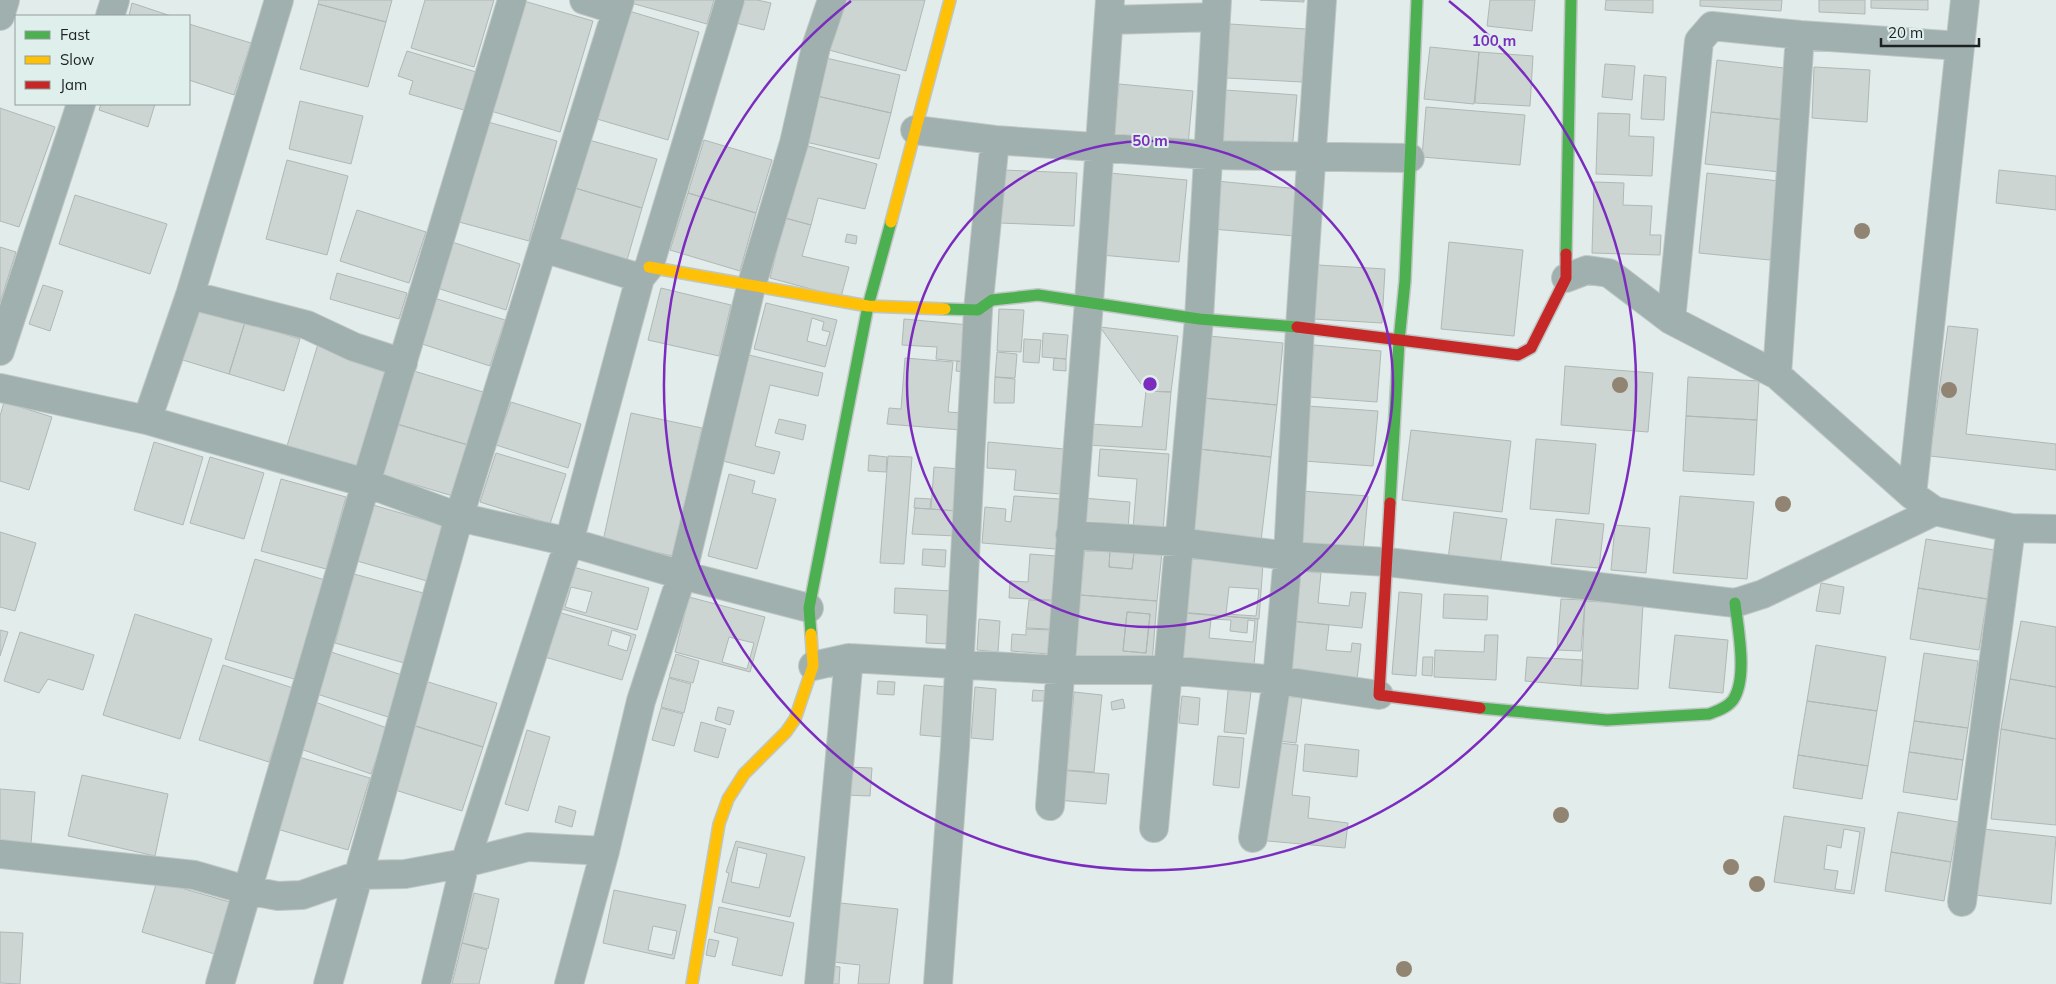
<svg xmlns="http://www.w3.org/2000/svg" width="2056" height="984" viewBox="0 0 2056 984" font-family="Mulish,sans-serif">
	<style>
		.building { fill: #cdd5d3; stroke: #b0b8b6; fill-rule: evenodd }
		.lines { fill: none; stroke-linecap: round; stroke-linejoin: round }
		.street-casing { stroke: #bfc7c5; stroke-width: 30 }
		.fast-casing { stroke: #bfc7c5; stroke-width: 14 }
		.slow-casing { stroke: #bfc7c5; stroke-width: 14 }
		.jam-casing { stroke: #bfc7c5; stroke-width: 14 }
		.street { stroke: #a0b0ae; stroke-width: 28 }
		.fast { stroke: #4caf50; stroke-width: 11 }
		.slow { stroke: #ffc107; stroke-width: 11 }
		.jam { stroke: #c62828; stroke-width: 11 }
		.tree { fill: #918472 }
		.ring { fill: none; stroke: #7b2cbf; stroke-width: 2.5 }
		.centre { fill: #7b2cbf; stroke: #dfefec; stroke-width: 2.5 }
		.ring-label { font-size: 15px; text-anchor: middle; font-weight: bold; fill: #7b2cbf; stroke: #dfefec; stroke-width: 4; stroke-linejoin: round; paint-order: stroke }
	</style>
	<rect width="100%" height="100%" fill="#e2ecea"/>
	<!-- building -->
	<path class="building" d="M319 0H392L386 22 318 4Z
		M425 0H494L474 67 411 48Z
		M632 0H714L707 24 631 3Z
		M742 0H757L771 3 764 30 736 23Z
		M842 0H925L906 71 829 50Z
		M1260 0H1304V2Z
		M1490 0H1535L1532 31 1487 26Z
		M1606 0H1653V13L1605 10Z
		M1700 0H1782L1781 11 1700 6Z
		M1819 0H1865V14L1819 12Z
		M1871 0H1928V10L1871 8Z
		M524 1 593 21 560 132 491 111Z
		M132 3 171 16H129Z
		M318 4 386 22 368 87 300 69Z
		M629 11 699 32 668 140 597 119Z
		M189 24 251 43 234 95 189 80Z
		M1230 24 1306 29 1302 82 1227 78Z
		M1430 47 1479 52 1474 104 1424 99Z
		M407 51 476 72 464 110 409 94 413 81 398 76Z
		M1479 52 1533 56 1530 106 1475 103Z
		M826 58 900 75 891 113 817 96Z
		M1717 60 1792 69 1786 120 1711 112Z
		M1605 64 1635 66 1632 100 1602 97Z
		M1814 67 1870 70 1867 122 1812 118Z
		M1644 75 1666 77 1664 120 1641 119Z
		M1119 84 1193 91 1188 145 1114 138Z
		M1225 90 1297 95 1292 151 1220 146Z
		M817 96 891 113 879 159 806 142Z
		M300 101 363 116 351 164 289 149Z
		M101 104H155L148 127 99 110Z
		M1426 107 1525 115 1520 165 1422 157Z
		M0 108 55 127 19 227 0 221Z
		M1711 112 1786 120 1780 172 1705 164Z
		M1598 113 1630 114 1629 136 1654 137 1652 176 1596 174Z
		M488 122 557 141 529 241 459 222Z
		M589 140 657 159 642 208 575 188Z
		M704 140 772 160 756 213 688 193Z
		M804 145 877 164 865 209 818 198 811 225 785 218Z
		M287 160 348 176 327 255 266 239Z
		M1002 170 1077 173 1074 226 1000 223Z
		M1999 170 2056 176V210L1996 203Z
		M1109 173 1187 180 1179 262 1101 255Z
		M1707 173 1779 181 1770 260 1699 253Z
		M1216 181 1300 189 1295 236 1212 229Z
		M1594 182 1624 183 1623 205 1652 206 1650 235H1661L1660 255 1592 253Z
		M575 188 642 208 627 260 559 239Z
		M688 193 756 213 740 271 670 250Z
		M75 195 167 224 150 274 59 244Z
		M357 210 426 232 409 283 340 261Z
		M785 218 811 225 802 256 849 267 841 297 770 278Z
		M847 234 857 236 856 244 845 242Z
		M452 242 520 264 506 310 437 288Z
		M1449 242 1523 250 1514 336 1441 329Z
		M0 247 16 252 0 303Z
		M1318 265 1385 269 1382 323 1314 319Z
		M337 273 407 293 399 319 330 299Z
		M43 285 63 291 50 331 29 324Z
		M661 288 731 305 719 356 648 340Z
		M434 298 505 320 490 366 419 343Z
		M766 303 837 320 825 367 754 349ZM812 318 824 322 822 330 830 332 826 346 807 341Z
		M193 307 245 322 229 374 176 358Z
		M999 309 1024 310 1021 352 997 351Z
		M904 319 969 325 966 362 936 359 937 347 902 345Z
		M245 322 300 339 284 391 229 374Z
		M1948 326 1978 329 1966 434 2056 444V470L1930 456Z
		M1100 327 1178 336 1171 392 1146 391Z
		M1043 333 1068 335 1066 359 1042 357Z
		M1209 336 1283 343 1277 405 1203 398Z
		M1024 339 1041 340 1039 363 1023 362Z
		M318 344 388 365 357 467 287 446Z
		M1314 345 1381 351 1377 402 1309 397Z
		M997 352 1017 354 1015 378 995 377Z
		M749 355 823 373 818 396 770 385 755 446 780 452 774 474 723 461Z
		M905 358 953 362 948 412 962 413 961 430 887 424 889 408 901 409Z
		M1054 358 1066 359V371L1053 370Z
		M957 361 965 362 964 372 956 371Z
		M1565 366 1653 373 1648 432 1561 425Z
		M414 371 483 392 468 445 397 424Z
		M995 377 1015 379 1014 403H994Z
		M1688 377 1759 381 1757 420 1686 416Z
		M1146 391 1171 392 1166 450 1088 445 1090 424 1142 427Z
		M1203 398 1277 405 1271 457 1199 449Z
		M4 402 52 417 29 490 0 481V416Z
		M511 402 581 424 568 468 496 445Z
		M1308 406 1378 411 1373 466 1304 461Z
		M631 413 702 428 673 556 603 541Z
		M1686 416 1757 420 1754 475 1683 471Z
		M779 419 806 425 803 440 775 433Z
		M397 424 468 445 453 496 382 475Z
		M1411 430 1511 441 1502 512 1402 500Z
		M1536 439 1596 444 1589 514 1530 509Z
		M154 442 203 457 183 525 134 510Z
		M988 442 1064 449 1060 494 1014 490 1016 470 987 468Z
		M1100 449 1169 454 1163 531 1133 529 1137 479 1098 476Z
		M1199 449 1271 457 1261 541 1189 532Z
		M496 453 566 474 550 524 480 502Z
		M869 455 887 457 886 472 868 471Z
		M888 456 912 457 904 564 880 563Z
		M210 457 264 473 244 539 190 523Z
		M934 467 961 469 957 511 931 509Z
		M729 474 755 481 752 493 776 499 757 569 708 556Z
		M281 479 346 497 326 569 261 551Z
		M1301 491 1368 496 1363 551 1296 546Z
		M1014 496 1060 499 1056 549 982 543 985 507 1006 509 1005 521 1011 522Z
		M1680 496 1754 502 1747 579 1673 573Z
		M915 498 931 499 930 509 914 508Z
		M1083 498 1130 502 1128 529 1082 526Z
		M373 505 442 525 427 581 357 561Z
		M915 508 958 511 956 536 912 534Z
		M1454 512 1507 519 1500 565 1448 559Z
		M1556 519 1604 524 1599 568 1551 564Z
		M1615 525 1650 528 1646 573 1611 570Z
		M0 532 36 543 15 611 0 607Z
		M1926 539 1994 550 1987 599 1918 588Z
		M1085 546 1162 552 1157 601 1080 595ZM1110 550 1134 553 1132 569 1109 567Z
		M923 549 946 550 945 567 922 565Z
		M1110 550 1134 553 1132 569 1109 567Z
		M1030 554 1056 556 1052 600 1009 598 1010 581 1028 582Z
		M1184 558 1263 564 1259 619 1180 612ZM1229 587 1259 589 1256 616 1226 614Z
		M255 559 325 580 294 679 225 659Z
		M573 567 649 588 637 630 562 609ZM571 587 592 592 586 613 565 607Z
		M1294 570 1321 573 1318 603 1349 606 1351 592 1366 593 1362 628 1290 621Z
		M354 574 423 593 404 663 335 643Z
		M1821 583 1844 587 1840 614 1816 611Z
		M895 588 952 591 949 644 926 643 927 615 894 613Z
		M1918 588 1987 599 1979 650 1910 639Z
		M1399 592 1422 594 1416 676 1392 674Z
		M1444 594 1488 596 1487 620 1443 618Z
		M1080 595 1157 601 1152 663 1075 657ZM1127 612 1150 614 1146 653 1123 651Z
		M689 597 765 617 750 672 675 652ZM729 637 754 643 747 669 722 662Z
		M1561 599 1585 600 1581 651 1557 650Z
		M1029 600 1052 601 1050 629 1026 628Z
		M1585 601 1643 604 1638 689 1581 686Z
		M558 612 636 635 622 680 545 657ZM612 630 631 636 627 651 608 645Z
		M1127 612 1150 614 1146 653 1123 651Z
		M1183 613 1258 619 1254 665 1179 660ZM1211 619 1231 620 1230 631 1247 633 1248 620 1255 621 1253 642 1209 638Z
		M135 614 212 639 180 739 103 715Z
		M979 619 1000 621 998 652 977 650Z
		M1290 621 1329 625 1326 650 1351 652 1352 643 1361 644 1357 679 1285 672Z
		M2021 621 2056 627V687L2010 679Z
		M1026 629 1051 630 1049 654 1011 651 1012 634 1026 635Z
		M0 630 8 632 0 656Z
		M20 632 94 655 83 690 48 679 39 693 4 681Z
		M1485 635H1498L1496 680 1434 677 1435 650 1484 652Z
		M1675 635 1728 640 1723 693 1669 688Z
		M1816 645 1886 657 1877 711 1807 701Z
		M331 652 402 675 388 717 317 694Z
		M1924 653 1978 661 1968 728 1914 721Z
		M676 654 699 661 693 683 669 677Z
		M1423 657H1433L1432 676 1422 675Z
		M1527 657 1583 660 1581 686 1525 681Z
		M223 665 293 688 269 762 199 740Z
		M669 678 691 684 684 713 661 707Z
		M2010 679 2056 687V739L2001 729Z
		M425 681 497 703 483 747 412 725Z
		M878 681 895 682 894 695 877 694Z
		M1229 681 1252 683 1246 734 1224 732Z
		M924 685 947 687 943 737 920 735Z
		M975 687 996 689 993 740 971 738Z
		M1033 690 1046 691 1045 701H1032Z
		M1074 692 1102 695 1094 772 1067 770Z
		M1276 695 1302 698 1296 743 1271 740Z
		M1182 696 1200 698 1198 725 1179 723Z
		M1123 699 1125 708 1112 710 1111 702Z
		M1807 701 1877 711 1868 766 1798 755Z
		M315 702 387 728 371 774 298 748Z
		M718 707 734 711 730 725 715 720Z
		M661 708 683 714 674 746 652 740Z
		M1914 721 1968 728 1963 760 1909 752Z
		M701 722 726 729 718 758 694 751Z
		M412 725 483 747 462 811 392 789Z
		M2001 729 2056 739V825L1991 819Z
		M527 730 550 737 528 811 505 804Z
		M1218 736 1244 738 1239 788 1213 785Z
		M1270 742 1298 745 1292 795 1310 797 1308 818 1348 823 1345 848 1257 840Z
		M1305 744 1359 750 1357 777 1303 771Z
		M1909 752 1963 760 1957 800 1903 792Z
		M1798 755 1868 766 1862 799 1793 788Z
		M299 757 370 778 348 850 277 829Z
		M846 767 872 768 870 796 845 795Z
		M1059 770 1109 774 1106 804 1056 800Z
		M82 775 168 794 155 856 68 836Z
		M0 789 35 792 31 844 0 842Z
		M559 806 576 811 572 827 555 822Z
		M1898 812 1958 822 1951 862 1891 852Z
		M1784 816 1865 828 1854 894 1774 882ZM1844 829 1860 832 1851 891 1835 889 1838 871 1824 869 1827 845 1841 848Z
		M1983 829 2056 837 2051 904 1975 895Z
		M736 841 805 857 790 917 722 902 729 873 726 872ZM738 847 767 854 759 888 731 882Z
		M1891 852 1951 862 1944 901 1885 891Z
		M157 881 233 903 218 955 142 932Z
		M614 890 686 905 674 959 603 943ZM653 926 677 931 672 955 648 950Z
		M474 893 499 899 488 949 462 943Z
		M840 903 898 909 889 984H858L860 965 833 962Z
		M719 907 794 923 782 976 732 965 738 938 714 932Z
		M0 932 23 933 20 984 0 983Z
		M709 939 719 941 715 957 706 955Z
		M462 943 487 950 479 984H452Z
		M829 966 840 967 839 984H827Z"/>
	<g class="lines">
		<!-- street casing -->
		<g class="street-casing">
			<path id="street" d="M584 0 616 10
				M0 16 5 0
				M110 16 115 0
				M1109 20 1216 17
				M915 130 995 140 1208 155 1410 158
				M543 248 640 278
				M1566 278 1587 270 1609 273 1671 320 1777 375 1912 495 1935 511 2011 528 2056 529
				M190 295 307 325 354 347 403 363
				M1671 320 1699 41 1712 26 1800 35 1960 46
				M0 351 81 104
				M1777 375 1800 35
				M0 388 147 420 366 483 459 517 569 542 682 575 809 608
				M147 420 190 295 279 0
				M1912 495 1965 0
				M1070 535 1178 542 1288 556 1387 562 1735 603 1763 594 1935 511
				M813 666 849 658 1060 670H1167L1277 680 1379 695
				M1050 806 1089 302 1110 0
				M1154 828 1199 319 1217 0
				M1253 838 1277 680 1288 556 1300 327 1322 0
				M0 854 194 875 246 890 278 896 302 895 359 875 405 874 465 863 528 847 605 851
				M1962 902 2011 528
				M220 984 366 483 512 0
				M328 984 459 517 620 0
				M436 984 465 863 569 542 640 278 649 267 730 0
				M569 984 605 851 641 701 682 575 751 287 794 143 816 47 832 0
				M819 984 849 658
				M938 984 955 747 978 310 995 140"/>
		</g>
		<!-- fast casing -->
		<g class="fast-casing">
			<path id="fast" d="M1566 254 1571 0
				M945 309 978 310 992 300 1038 295 1199 319 1297 327
				M1390 503 1399 341 1405 281 1417 0
				M811 634 809 608 868 306 891 222
				M1480 708 1607 720 1709 714C1717 711 1727 708 1733 700 1748 678 1738 629 1735 603"/>
		</g>
		<!-- slow casing -->
		<g class="slow-casing">
			<path id="slow" d="M891 222 950 0
				M649 267 868 306 945 309
				M692 984 719 824 728 799 744 774 786 732 795 719 813 666 811 634"/>
		</g>
		<!-- jam casing -->
		<g class="jam-casing">
			<path id="jam" d="M1297 327 1518 355 1531 348 1566 278V254
				M1390 503 1379 695 1480 708"/>
		</g>
		<!-- street -->
		<use href="#street" class="street"/>
		<!-- fast -->
		<use href="#fast" class="fast"/>
		<!-- slow -->
		<use href="#slow" class="slow"/>
		<!-- jam -->
		<use href="#jam" class="jam"/>
	</g>
	<!-- trees -->
	<g class="tree">
		<circle cx="1862" cy="231" r="8"/>
		<circle cx="1620" cy="385" r="8"/>
		<circle cx="1949" cy="390" r="8"/>
		<circle cx="1783" cy="504" r="8"/>
		<circle cx="1561" cy="815" r="8"/>
		<circle cx="1731" cy="867" r="8"/>
		<circle cx="1757" cy="884" r="8"/>
		<circle cx="1404" cy="969" r="8"/>
	</g>
	<!-- distance rings -->
	<g class="ring">
		<circle cx="1150" cy="384" r="243"/>
		<path d="M1449 1A486 486 0 1 1 851 1"/>
	</g>
	<circle cx="1150" cy="384" r="8" class="centre"/>
	<g class="ring-label">
		<text x="1494" y="46">100 m</text>
		<text x="1150" y="146">50 m</text>
	</g>
	<!-- legend -->
	<rect x="15" y="15" width="175" height="90" fill="#dfefec" stroke="#919d9b"/>
	<rect x="25" y="31" width="25" height="8" fill="#4caf50" stroke="#919d9b"/>
	<text x="60" y="40" font-size="15" fill="#1c2221">Fast</text>
	<rect x="25" y="56" width="25" height="8" fill="#ffc107" stroke="#919d9b"/>
	<text x="60" y="65" font-size="15" fill="#1c2221">Slow</text>
	<rect x="25" y="81" width="25" height="8" fill="#c62828" stroke="#919d9b"/>
	<text x="60" y="90" font-size="15" fill="#1c2221">Jam</text>
	<!-- scale -->
	<path d="M1881 38v8h98v-8" fill="none" stroke="#1c2221" stroke-width="2.5"/>
	<text x="1888" y="38" font-size="15" fill="#1c2221" stroke="#dfefec" stroke-width="4" paint-order="stroke">20 m</text>
</svg>
